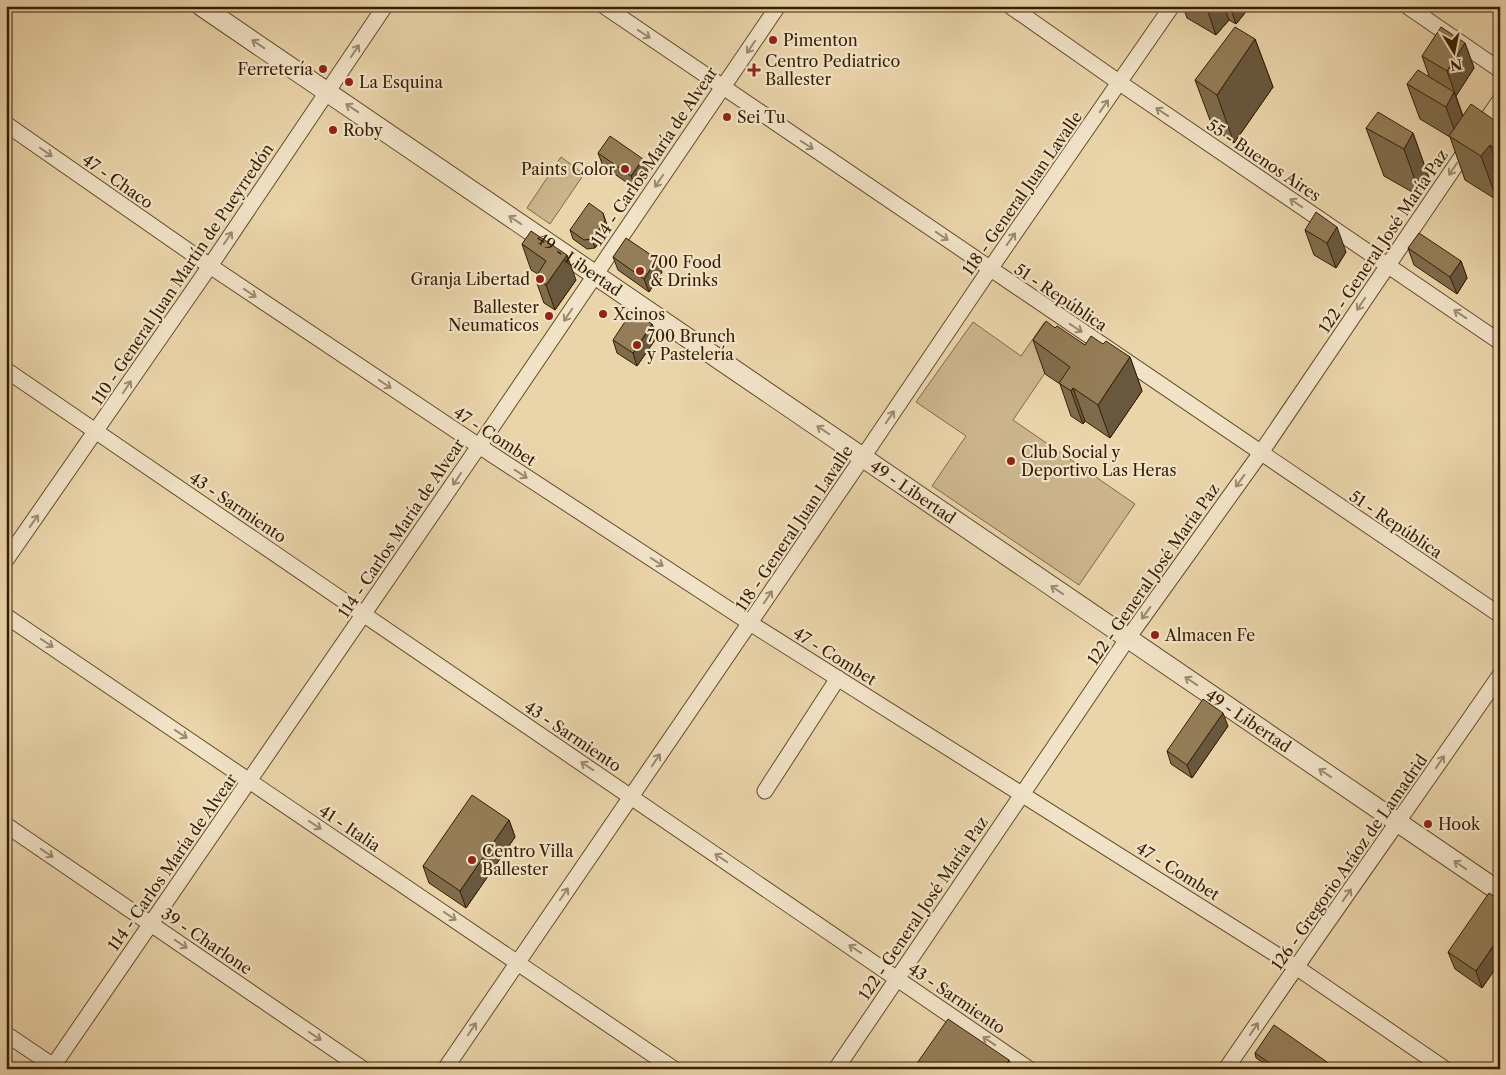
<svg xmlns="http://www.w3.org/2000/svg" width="1506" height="1075" viewBox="0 0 1506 1075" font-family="'Libre Caslon Text',serif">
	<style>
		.green { fill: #ccb58d; stroke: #826a46 }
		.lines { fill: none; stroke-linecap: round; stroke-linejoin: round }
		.minor-casing { stroke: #644c2a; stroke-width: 17 }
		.tertiary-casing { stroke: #644c2a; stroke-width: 21 }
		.minor { stroke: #f1e3c8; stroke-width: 15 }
		.tertiary { stroke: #f1e3c8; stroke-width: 19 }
		.wall { fill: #7f6c4c; stroke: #371e00 }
		.shaded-wall { fill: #68583e; stroke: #371e00 }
		.building { fill: #947d58; stroke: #371e00 }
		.oneway { stroke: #9d8a6e }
		.poi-dot { fill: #8f2418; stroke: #f1e3c8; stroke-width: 2 }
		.labels { text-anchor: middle; stroke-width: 4.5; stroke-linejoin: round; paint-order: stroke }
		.poi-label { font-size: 16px; fill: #371e00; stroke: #f1e3c8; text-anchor: start }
		.street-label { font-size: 16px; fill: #371e00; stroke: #f1e3c8 }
	</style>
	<rect width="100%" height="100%" fill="#ead4aa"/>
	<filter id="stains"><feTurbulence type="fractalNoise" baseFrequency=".004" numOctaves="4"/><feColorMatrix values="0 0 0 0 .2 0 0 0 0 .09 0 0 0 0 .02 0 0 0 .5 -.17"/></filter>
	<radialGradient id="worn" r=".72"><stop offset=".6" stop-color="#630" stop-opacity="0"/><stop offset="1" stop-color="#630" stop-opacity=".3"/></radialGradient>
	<!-- green -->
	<path class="green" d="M561 157 584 174 550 224 527 208Z
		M973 322 1021 356 1044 323 1068 339 1013 420 1135 504 1079 585 932 486 966 436 916 402Z"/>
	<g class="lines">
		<!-- minor casing -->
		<g class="minor-casing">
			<path id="minor" d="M604 6 1500 615
				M1010 6 1120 83 1500 342
				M1407 6 1500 70
				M6 124 210 266 479 446 750 623 1296 967 1445 1069
				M6 370 1029 1069
				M6 560 210 266 385 6
				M6 616 674 1069
				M765 791 838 678
				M6 825 363 1069
				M6 1034 58 1069
				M51 1069 479 446 778 6
				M445 1069 863 457 990 269 1172 6
				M836 1069 1128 638 1260 454 1500 100
				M1226 1069C1316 937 1409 807 1500 675"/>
		</g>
		<!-- tertiary casing -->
		<g class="tertiary-casing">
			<g id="tertiary">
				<path id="s1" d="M201 6 1500 892"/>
			</g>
		</g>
		<!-- minor -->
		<use href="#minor" class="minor"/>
		<!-- tertiary -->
		<use href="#tertiary" class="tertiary"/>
	</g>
	<!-- wall -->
	<path class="wall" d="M1183 6H1248L1249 8 1236 24 1229 20 1216 35 1187 18Z
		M1255 39 1273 87 1234 143 1213 128 1195 80Z
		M1465 43 1474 68 1456 96 1463 116 1500 124V196L1497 200 1465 180 1450 137 1420 119 1407 84 1429 76 1422 56Z
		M1366 128 1413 133 1430 181 1421 197 1384 176Z
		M598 153 648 172 636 189 603 166Z
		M606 222 608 230 595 248 587 249 573 239 570 230Z
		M1305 230 1346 252 1336 268 1314 255Z
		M522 244 576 280 555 310 544 303 535 278 538 274 531 270Z
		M1408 248 1461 261 1467 278 1457 294 1414 265Z
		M613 257 662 272 649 292 618 270Z
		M652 324 657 337 637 366 617 353 613 340Z
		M1055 328 1085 345 1103 344 1130 357 1142 391 1110 438 1085 421 1083 424 1071 416 1060 384 1045 374 1033 340Z
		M1228 726 1192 778 1171 764 1167 751Z
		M509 820 515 837 466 908 429 883 423 866Z
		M1500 900V962L1482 988 1455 969 1448 952Z
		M1255 1053 1337 1069H1273L1256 1058Z"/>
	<!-- shaded-wall -->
	<path class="shaded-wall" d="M1206 6H1224L1229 20 1216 35Z
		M1230 6H1248L1249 8 1236 24Z
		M1255 39 1273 87 1234 143 1217 95Z
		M1465 43 1474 68 1456 96 1447 71Z
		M1454 92 1467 128 1459 143 1446 107Z
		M1413 133 1430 181 1421 197 1404 149Z
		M1490 145 1500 171V196L1497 200 1481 156Z
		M643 159 648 172 636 189 631 176Z
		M603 213 606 222 608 230 595 248 592 239Z
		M1337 227 1346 252 1336 268 1327 243Z
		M567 255 576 280 555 310 546 285Z
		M657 259 662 272 649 292 644 279Z
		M1461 261 1467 278 1457 294 1450 277Z
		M652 324 657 337 637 366 633 353Z
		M1130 357 1142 391 1110 438 1098 405Z
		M1073 388 1085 421 1083 424 1071 391Z
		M1223 713 1228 726 1192 778 1187 765Z
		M509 820 515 837 466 908 460 891Z
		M1500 936V962L1482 988 1476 971Z
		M1009 1060 1012 1069H1004Z"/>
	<!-- building -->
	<path class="building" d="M1235 27 1255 39 1217 95 1195 80Z
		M1441 27 1465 43 1447 71 1422 56Z
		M1418 70 1454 92 1446 107 1407 84Z
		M1496 91H1500V107Z
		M1471 104 1500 124V152L1490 145 1481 156 1449 136Z
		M1378 112 1413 133 1404 149 1366 128Z
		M610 136 643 159 631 176 598 153Z
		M589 203 603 213 605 221 592 239 584 240 570 230Z
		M1316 212 1337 227 1327 243 1305 230Z
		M531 231 567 255 546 285 535 278 546 261 522 244Z
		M1419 233 1461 261 1450 277 1408 248Z
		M626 238 657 259 644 279 613 257Z
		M632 311 652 324 633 353 613 340Z
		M1046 321 1055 328 1057 326 1085 345 1091 336 1103 344 1106 341 1130 357 1098 405 1073 388 1071 391 1059 383 1070 367 1033 340Z
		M1203 699 1223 713 1187 765 1167 751Z
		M472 795 509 820 460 891 423 866Z
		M1489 893 1500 900V936L1476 971 1448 952Z
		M948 1019 1009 1060 1004 1069H913Z
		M1274 1025 1337 1069H1278L1255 1053Z"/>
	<!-- one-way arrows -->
	<defs><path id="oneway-shaft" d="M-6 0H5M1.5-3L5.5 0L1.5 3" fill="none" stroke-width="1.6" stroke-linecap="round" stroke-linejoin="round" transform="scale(1.25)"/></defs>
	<g class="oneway">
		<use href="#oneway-shaft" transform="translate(644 34) rotate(34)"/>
		<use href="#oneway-shaft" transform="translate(258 44) rotate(-146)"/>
		<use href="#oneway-shaft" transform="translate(751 47) rotate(124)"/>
		<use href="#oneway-shaft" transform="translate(355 51) rotate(-56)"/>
		<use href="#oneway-shaft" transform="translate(1104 106) rotate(-55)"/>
		<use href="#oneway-shaft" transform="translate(352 108) rotate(-146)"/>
		<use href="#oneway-shaft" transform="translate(1162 112) rotate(-146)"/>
		<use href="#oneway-shaft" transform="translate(807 145) rotate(34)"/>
		<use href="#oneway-shaft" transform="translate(46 152) rotate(35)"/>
		<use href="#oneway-shaft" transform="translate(1453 169) rotate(124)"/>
		<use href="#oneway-shaft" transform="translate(659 181) rotate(124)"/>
		<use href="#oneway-shaft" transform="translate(1296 203) rotate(-146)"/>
		<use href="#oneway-shaft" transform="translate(515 220) rotate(-146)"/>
		<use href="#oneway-shaft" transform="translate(942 236) rotate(34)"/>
		<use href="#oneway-shaft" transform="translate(228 238) rotate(-56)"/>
		<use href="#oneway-shaft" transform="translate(1011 239) rotate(-55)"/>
		<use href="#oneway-shaft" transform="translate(250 293) rotate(34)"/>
		<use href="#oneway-shaft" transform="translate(1361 304) rotate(124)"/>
		<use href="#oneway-shaft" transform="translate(1460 314) rotate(-146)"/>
		<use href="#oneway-shaft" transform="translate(568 315) rotate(124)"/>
		<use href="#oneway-shaft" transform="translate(1076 328) rotate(34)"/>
		<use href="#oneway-shaft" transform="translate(385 384) rotate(34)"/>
		<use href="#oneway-shaft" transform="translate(127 387) rotate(-56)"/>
		<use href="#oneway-shaft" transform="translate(890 417) rotate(-56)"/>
		<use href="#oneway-shaft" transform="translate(823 430) rotate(-146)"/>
		<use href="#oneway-shaft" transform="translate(521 474) rotate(33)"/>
		<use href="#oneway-shaft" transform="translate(457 479) rotate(124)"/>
		<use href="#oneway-shaft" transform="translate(1240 481) rotate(126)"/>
		<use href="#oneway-shaft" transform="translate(34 521) rotate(-55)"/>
		<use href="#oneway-shaft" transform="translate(657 562) rotate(33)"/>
		<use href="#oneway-shaft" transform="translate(1057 590) rotate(-146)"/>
		<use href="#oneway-shaft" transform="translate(768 597) rotate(-56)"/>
		<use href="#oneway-shaft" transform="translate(1146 613) rotate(126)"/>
		<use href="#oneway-shaft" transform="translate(47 643) rotate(34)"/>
		<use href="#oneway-shaft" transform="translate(1191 681) rotate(-146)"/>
		<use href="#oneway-shaft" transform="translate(181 734) rotate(34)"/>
		<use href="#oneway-shaft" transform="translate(656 760) rotate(-56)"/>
		<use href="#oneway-shaft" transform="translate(1440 762) rotate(-56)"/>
		<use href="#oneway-shaft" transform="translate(587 766) rotate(-146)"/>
		<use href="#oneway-shaft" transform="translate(1325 773) rotate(-146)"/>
		<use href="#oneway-shaft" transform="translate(315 825) rotate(34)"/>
		<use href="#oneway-shaft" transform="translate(47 853) rotate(34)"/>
		<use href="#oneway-shaft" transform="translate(721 858) rotate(-146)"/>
		<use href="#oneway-shaft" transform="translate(1460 865) rotate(-146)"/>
		<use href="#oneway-shaft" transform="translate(564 894) rotate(-56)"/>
		<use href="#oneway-shaft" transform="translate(1347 895) rotate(-55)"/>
		<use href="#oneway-shaft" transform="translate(450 916) rotate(34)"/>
		<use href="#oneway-shaft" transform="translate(181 944) rotate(34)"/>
		<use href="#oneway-shaft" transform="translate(855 949) rotate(-146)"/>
		<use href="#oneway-shaft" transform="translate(472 1029) rotate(-56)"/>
		<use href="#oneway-shaft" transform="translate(1254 1029) rotate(-56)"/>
		<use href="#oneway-shaft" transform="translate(315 1036) rotate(34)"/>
		<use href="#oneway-shaft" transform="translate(989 1041) rotate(-146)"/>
	</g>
	<!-- markers -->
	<g class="poi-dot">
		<circle cx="773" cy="40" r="5"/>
		<circle cx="323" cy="69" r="5"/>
		<path d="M751.5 62.5h5v5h5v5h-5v5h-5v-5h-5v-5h5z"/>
		<circle cx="349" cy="82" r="5"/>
		<circle cx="727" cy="117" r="5"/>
		<circle cx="333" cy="130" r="5"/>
		<circle cx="625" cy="169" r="5"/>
		<circle cx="640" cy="271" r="5"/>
		<circle cx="540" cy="279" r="5"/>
		<circle cx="603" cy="314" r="5"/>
		<circle cx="549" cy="316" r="5"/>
		<circle cx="637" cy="345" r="5"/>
		<circle cx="1011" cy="461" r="5"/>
		<circle cx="1155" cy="635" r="5"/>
		<circle cx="1428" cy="824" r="5"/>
		<circle cx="472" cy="860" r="5"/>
	</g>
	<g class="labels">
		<!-- poi labels -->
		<g class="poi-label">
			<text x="783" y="46">Pimenton</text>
			<text x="765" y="67">Centro Pediatrico<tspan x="765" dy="18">Ballester</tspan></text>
			<text x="313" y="75" text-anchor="end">Ferretería</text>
			<text x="359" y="88">La Esquina</text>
			<text x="737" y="123">Sei Tu</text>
			<text x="343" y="136">Roby</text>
			<text x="615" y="175" text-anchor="end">Paints Color</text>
			<text x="650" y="268">700 Food<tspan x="650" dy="18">&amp; Drinks</tspan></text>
			<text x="530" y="285" text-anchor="end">Granja Libertad</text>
			<text x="539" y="313" text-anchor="end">Ballester<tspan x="539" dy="18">Neumaticos</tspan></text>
			<text x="613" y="320">Xcinos</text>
			<text x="647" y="342">700 Brunch<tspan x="647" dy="18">y Pastelería</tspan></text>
			<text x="1021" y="458">Club Social y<tspan x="1021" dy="18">Deportivo Las Heras</tspan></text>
			<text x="1165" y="641">Almacen Fe</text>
			<text x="1438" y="830">Hook</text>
			<text x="482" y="857">Centro Villa<tspan x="482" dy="18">Ballester</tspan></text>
		</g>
		<!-- street labels -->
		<g class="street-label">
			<text transform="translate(654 156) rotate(-56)" y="6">114 - Carlos María de Alvear</text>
			<text transform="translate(1264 160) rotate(34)" y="6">55 - Buenos Aires</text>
			<text transform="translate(118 181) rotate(35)" y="6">47 - Chaco</text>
			<text transform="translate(1022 193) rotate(-55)" y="6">118 - General Juan Lavalle</text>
			<text transform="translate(1383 241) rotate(-56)" y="6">122 - General José María Paz</text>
			<text dy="6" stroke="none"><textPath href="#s1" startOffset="458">49 - Libertad</textPath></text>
			<text transform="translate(182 274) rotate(-56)" y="6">110 - General Juan Martín de Pueyrredón</text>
			<text transform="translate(1061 297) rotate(34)" y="6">51 - República</text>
			<text transform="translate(495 436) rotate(33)" y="6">47 - Combet</text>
			<text dy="6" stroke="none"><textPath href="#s1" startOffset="862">49 - Libertad</textPath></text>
			<text transform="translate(238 507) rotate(34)" y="6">43 - Sarmiento</text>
			<text transform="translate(1396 524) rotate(34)" y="6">51 - República</text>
			<text transform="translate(401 528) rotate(-56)" y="6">114 - Carlos María de Alvear</text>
			<text transform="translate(794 528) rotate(-56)" y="6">118 - General Juan Lavalle</text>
			<text transform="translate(1153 574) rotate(-55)" y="6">122 - General José María Paz</text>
			<text transform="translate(835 656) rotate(32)" y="6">47 - Combet</text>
			<text dy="6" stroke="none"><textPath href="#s1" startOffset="1268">49 - Libertad</textPath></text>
			<text transform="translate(573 736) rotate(34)" y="6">43 - Sarmiento</text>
			<text transform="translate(350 828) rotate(34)" y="6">41 - Italia</text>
			<text transform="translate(172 862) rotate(-55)" y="6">114 - Carlos María de Alvear</text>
			<text transform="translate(1349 862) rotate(-55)" y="6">126 - Gregorio Aráoz de Lamadrid</text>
			<text transform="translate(1178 871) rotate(32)" y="6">47 - Combet</text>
			<text transform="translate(923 908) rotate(-56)" y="6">122 - General José María Paz</text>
			<text transform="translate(207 941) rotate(34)" y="6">39 - Charlone</text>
			<text transform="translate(957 998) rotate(34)" y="6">43 - Sarmiento</text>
		</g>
	</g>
	<!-- margin -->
	<rect width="1506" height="1075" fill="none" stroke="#ead4aa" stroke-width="25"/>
	<rect x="8" y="8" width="1491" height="1060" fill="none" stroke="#371e00" stroke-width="2.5"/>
	<rect x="12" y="12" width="1481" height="1050" fill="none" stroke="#371e00"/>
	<!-- north arrow -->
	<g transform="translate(1454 52) rotate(170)" stroke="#f1e3c8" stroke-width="4" paint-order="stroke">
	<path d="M0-4L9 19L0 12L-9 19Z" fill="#371e00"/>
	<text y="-8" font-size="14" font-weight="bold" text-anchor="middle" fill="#371e00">N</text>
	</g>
	<rect width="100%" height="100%" filter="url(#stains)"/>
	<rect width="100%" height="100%" fill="url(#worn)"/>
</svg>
